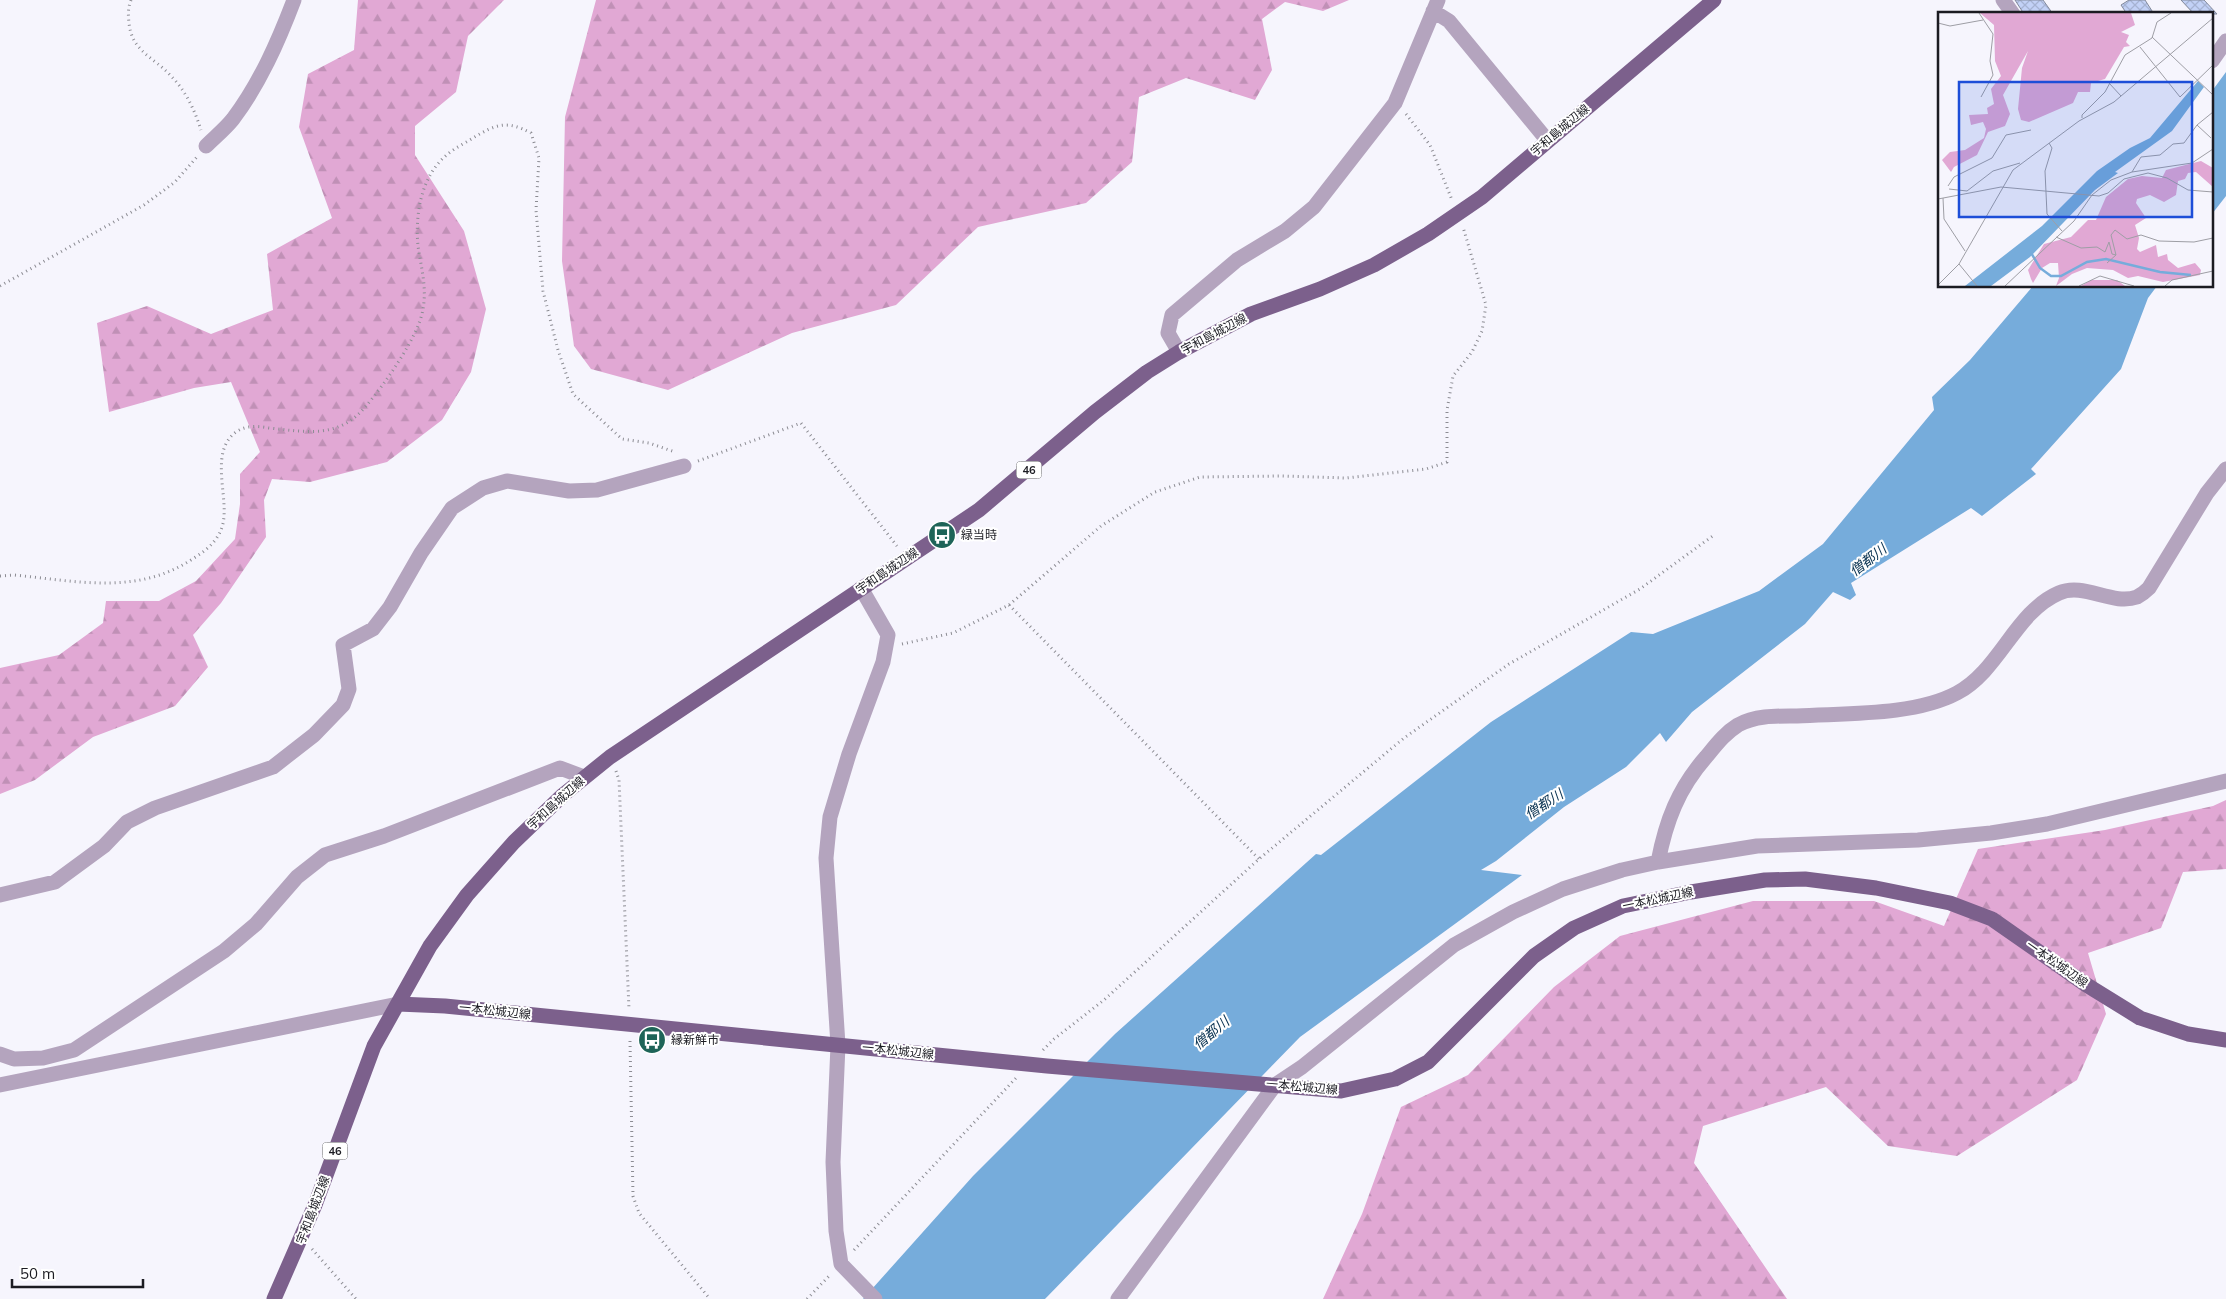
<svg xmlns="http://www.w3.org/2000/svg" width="2226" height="1299" viewBox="0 0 2226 1299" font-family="Mulish,'Noto Sans JP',sans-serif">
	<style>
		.forest { fill: url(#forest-firs) }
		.water { fill: #76acdb }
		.building { fill: url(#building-cross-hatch); stroke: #82899a }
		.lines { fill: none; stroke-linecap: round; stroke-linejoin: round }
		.path { stroke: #8c8c93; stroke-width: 3; stroke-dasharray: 1 4; stroke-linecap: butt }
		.minor { stroke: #b4a4be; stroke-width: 15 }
		.major { stroke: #7c608c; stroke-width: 15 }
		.labels { text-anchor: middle; stroke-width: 4; stroke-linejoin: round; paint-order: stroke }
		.shield { fill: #fff; stroke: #5f5f64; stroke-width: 1 }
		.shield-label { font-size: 11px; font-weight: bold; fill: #1b1b22 }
		.street-label { font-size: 12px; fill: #1b1b22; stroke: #fff }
		.poi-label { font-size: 12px; fill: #1b1b22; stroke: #fff; text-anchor: start }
		.water-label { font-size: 14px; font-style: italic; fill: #083251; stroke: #fff }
		.inset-river { fill: none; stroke: #76acdb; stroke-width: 2.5 }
		.inset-road { fill: none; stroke: #9e9ea5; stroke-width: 1 }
		.view { fill: #1d4ed8; fill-opacity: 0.15; stroke: #1d4ed8; stroke-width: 2.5 }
		.inset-edge { fill: none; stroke: #1b1b22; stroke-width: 2.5 }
	</style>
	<defs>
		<pattern id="forest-firs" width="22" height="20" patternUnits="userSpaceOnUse" patternTransform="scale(1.25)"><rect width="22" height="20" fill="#e1a8d4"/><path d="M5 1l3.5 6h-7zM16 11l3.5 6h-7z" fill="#c090b6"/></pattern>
		<pattern id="building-cross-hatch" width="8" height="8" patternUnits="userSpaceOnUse" patternTransform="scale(1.25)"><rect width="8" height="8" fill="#c2d1f6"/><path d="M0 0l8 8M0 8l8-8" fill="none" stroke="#a6b3d3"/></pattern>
	</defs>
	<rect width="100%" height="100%" fill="#f6f5fd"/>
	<!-- forest -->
	<path class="forest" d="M358 0H504L468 36 456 92 415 126V155L464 231 486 309 471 372 442 420 387 462 310 482 272 479 264 500 266 537 221 603 193 635 208 667 175 706 93 737 35 780 0 794V668L59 655 103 623 106 601H159L196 581 235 539 240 504V474L260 452 231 382 194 388 109 412 97 323 147 306 211 334 273 310 267 254 332 218 299 127 308 74 354 50Z
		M596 0H1349L1323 11 1285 2 1262 19 1272 70 1255 100 1186 78 1139 97 1132 162 1086 203 978 227 896 305 792 333 668 390 591 369 574 346 562 261 565 117Z
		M2226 800V869L2183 872 2161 928 2088 953 2106 1014 2077 1080 1957 1156 1888 1146 1826 1087 1703 1126 1694 1163 1787 1299H1323L1362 1214 1401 1107 1468 1075 1554 987 1620 936 1753 901H1874L1944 926 1978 849 2105 830 2213 806Z"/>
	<!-- water -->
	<path class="water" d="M2226 72V196L2212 214V91Z
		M2033 286H2157L2148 298 2121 369 2031 469 2036 474 1982 516 1971 508 1851 583 1856 595 1850 600 1833 592 1805 624 1692 712 1666 742 1660 733 1626 767 1564 807 1496 861 1481 870 1522 875 1300 1037 1045 1299H863L973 1176 1115 1034 1316 854 1321 855 1491 722 1631 632 1653 634 1759 591 1823 544 1934 410 1932 397 1970 360Z"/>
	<!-- building -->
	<path class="building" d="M2015 0H2043L2053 14H2024Z
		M2129 0H2145L2154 14H2127L2121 5Z
		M2181 0H2204L2217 14H2194Z"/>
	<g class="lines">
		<!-- path -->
		<path class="path" d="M131 0C128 8 128 14 129 23 132 52 154 57 171 76 186 91 195 111 201 130
			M1406 114 1430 145 1452 200
			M0 286 144 205 175 182 197 157
			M698 461 801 423 897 546
			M0 576 14 575C77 581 138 596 194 558 210 548 223 536 224 516 226 490 211 450 236 432 246 425 258 426 269 428 307 432 339 439 366 406 384 385 419 336 423 309 427 287 421 267 418 246 415 214 421 175 448 154 455 148 465 143 473 138 496 124 507 120 531 133L539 158 536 210 543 291 558 350 573 394 622 439 649 443 675 452
			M1009 605 1259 859
			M902 644 953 633 1009 605 1101 526 1155 492 1200 477 1282 476 1346 478 1426 469 1447 462V410L1453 376 1472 352 1482 331 1486 305 1463 227
			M616 771 619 780 629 1009
			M630 1041 633 1196 639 1213 710 1299
			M1043 1050 1054 1039 1104 1000 1259 859 1404 738 1509 664 1640 589 1714 535
			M312 1249 356 1299
			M854 1250 1016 1078
			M807 1299 831 1274"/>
		<!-- minor -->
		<path class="minor" d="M2003 0 2013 14
			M1433 11 1449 21 1547 140
			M2212 61 2226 41
			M206 146C215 137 225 129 233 119 260 83 278 42 294 0
			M1179 352 1168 333 1172 315 1237 260 1285 231 1314 207 1395 103 1438 0
			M861 588 888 635 883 662 849 754 830 817 826 858 838 1045 833 1162 836 1231 841 1264 875 1299
			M1658 862C1666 821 1678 789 1706 757 1716 745 1725 733 1738 725 1756 715 1778 716 1797 716 1846 713 1914 716 1957 693 2000 670 2015 612 2059 593 2084 582 2112 606 2137 597 2141 595 2146 591 2149 588L2207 493 2226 469
			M0 895 55 882 104 846 127 822 155 808 273 767 314 735 343 705 349 689 343 645 373 629 390 607 421 553 452 508 483 488 507 481 569 491 597 490 684 466
			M0 1054 14 1059 43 1058 74 1050 224 951 256 924 297 877 325 855 384 836 560 768 584 777
			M0 1085 398 1004
			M1118 1299 1275 1085 1302 1067 1454 945 1513 912 1563 889 1622 870 1658 862 1757 846 1918 840 1991 833 2047 824 2226 781"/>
		<!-- major -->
		<path class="major" d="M398 1004 445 1006 1047 1066 1341 1091 1395 1079 1428 1062 1534 956 1574 928 1623 906 1691 892 1765 880 1805 879 1876 888 1950 903 1992 919 2085 984 2140 1018 2188 1034 2226 1040
			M274 1299 315 1205 374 1046 430 946 467 895 514 842 563 795 610 757 979 510 1095 412 1147 372 1179 352 1251 314 1320 289 1374 265 1428 234 1482 197 1714 0"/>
	</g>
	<!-- icons -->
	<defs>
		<g id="bus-disc" transform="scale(1.4375)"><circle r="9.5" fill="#1e6458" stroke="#fff"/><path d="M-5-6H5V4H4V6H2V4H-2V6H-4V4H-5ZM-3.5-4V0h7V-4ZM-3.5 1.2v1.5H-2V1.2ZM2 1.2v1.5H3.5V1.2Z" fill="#fff"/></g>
	</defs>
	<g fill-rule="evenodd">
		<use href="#bus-disc" x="942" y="535"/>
		<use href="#bus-disc" x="652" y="1040"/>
	</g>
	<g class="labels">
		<!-- shield labels -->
		<g class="shield">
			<rect x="1016.5" y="461.5" width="25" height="17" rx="4"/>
			<rect x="322.5" y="1142.5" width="25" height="17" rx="4"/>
		</g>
		<g class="shield-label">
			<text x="1029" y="474">46</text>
			<text x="335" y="1155">46</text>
		</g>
		<!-- street labels -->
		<g class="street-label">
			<text transform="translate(1560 130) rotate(-40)" y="4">宇和島城辺線</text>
			<text transform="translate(1214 334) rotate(-28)" y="4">宇和島城辺線</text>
			<text transform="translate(887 571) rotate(-34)" y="4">宇和島城辺線</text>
			<text transform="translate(556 803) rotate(-42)" y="4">宇和島城辺線</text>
			<text transform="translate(1658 899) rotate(-12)" y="4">一本松城辺線</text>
			<text transform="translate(2057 964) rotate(35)" y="4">一本松城辺線</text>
			<text transform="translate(495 1011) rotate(6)" y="4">一本松城辺線</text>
			<text transform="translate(898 1051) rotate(6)" y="4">一本松城辺線</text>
			<text transform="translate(1302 1087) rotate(5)" y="4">一本松城辺線</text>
			<text transform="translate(313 1210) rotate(-69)" y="4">宇和島城辺線</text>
		</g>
		<!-- poi labels -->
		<g class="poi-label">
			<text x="961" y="539">緑当時</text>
			<text x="671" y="1044">縁新鮮市</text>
		</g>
		<!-- water labels -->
		<g class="water-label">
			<text transform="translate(1868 560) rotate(-38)" y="5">僧都川</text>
			<text transform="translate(1544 804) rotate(-33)" y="5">僧都川</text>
			<text transform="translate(1211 1033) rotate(-40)" y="5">僧都川</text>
		</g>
	</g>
	<!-- overview -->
	<g transform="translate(1938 12)">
		<rect width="275" height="275" fill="#f6f5fd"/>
		<path d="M42 1H193L197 13 183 20 191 23 188 30 192 34 186 35 167 67 153 71 152 80H140L135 91 91 110 83 108 80 97 84 56 90 39 65 83 72 102 67 114 50 120 39 143 16 155 13 160 4 148 12 140 27 138 46 126 48 117 45 110 33 113 31 103 50 102 49 96 56 92 53 77 63 64 57 49 56 13ZM263 149 275 156V175L258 160 250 161 247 167 240 169 238 183 226 190 212 183 199 187 198 191 208 206 197 213 201 226 199 237 202 240 218 233 220 245 229 242 230 248 240 256 257 251 263 258 262 263 225 270 200 264 190 266 175 258 149 256 134 262 118 274 121 266 120 251H112L104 256 95 271 93 267 90 258 106 232 133 225 150 208H158L168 185 190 167 204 164 224 166 228 158ZM153 268H179L187 274H143Z" fill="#e1a8d4"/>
		<path d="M260 69 266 75 234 119 177 160 180 161 157 178 92 245 53 274H27L104 214 159 159 192 136 212 126Z" fill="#76acdb"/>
		<path class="inset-river" d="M92 239 102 256 113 264H123L149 250 168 247 222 260 253 263"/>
		<path class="inset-road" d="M41 1 55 22 52 49 55 63 43 85M0 11 12 14 45 8M214 25 275 83M202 35 242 85 275 53M171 71 183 84M144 106V103L167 80 187 43 214 26 219 10 233 1M273 126 259 113 275 100M111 131 114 136 107 159 109 202 124 219M194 160 203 145 222 143 235 132 246 131 259 113M10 174 16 165 54 146 68 123 93 118M63 175 161 184 170 181 186 167 210 161 229 166 250 178 275 180M11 177 29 179 55 159 82 151M5 186 6 207 27 239M0 187 63 175M118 225 143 236 159 235 167 240 171 230 174 242 178 243M169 251 178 243 173 223 177 218 189 227 203 223 221 229 256 230 275 226M21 252 39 274M0 273 21 252 75 158 141 109 176 90 275 6M67 274 136 209 154 183 173 168 194 160 254 151 275 137M141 274 162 264 196 274M227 274 234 268 275 259"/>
		<path class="view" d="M21 70H254V205H21Z"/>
		<rect width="275" height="275" class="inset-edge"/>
	</g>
	<!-- scale -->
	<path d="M12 1279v8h131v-8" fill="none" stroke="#1b1b22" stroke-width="2.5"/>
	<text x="20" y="1279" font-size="15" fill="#1b1b22" stroke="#ffffff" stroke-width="4" paint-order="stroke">50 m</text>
</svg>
